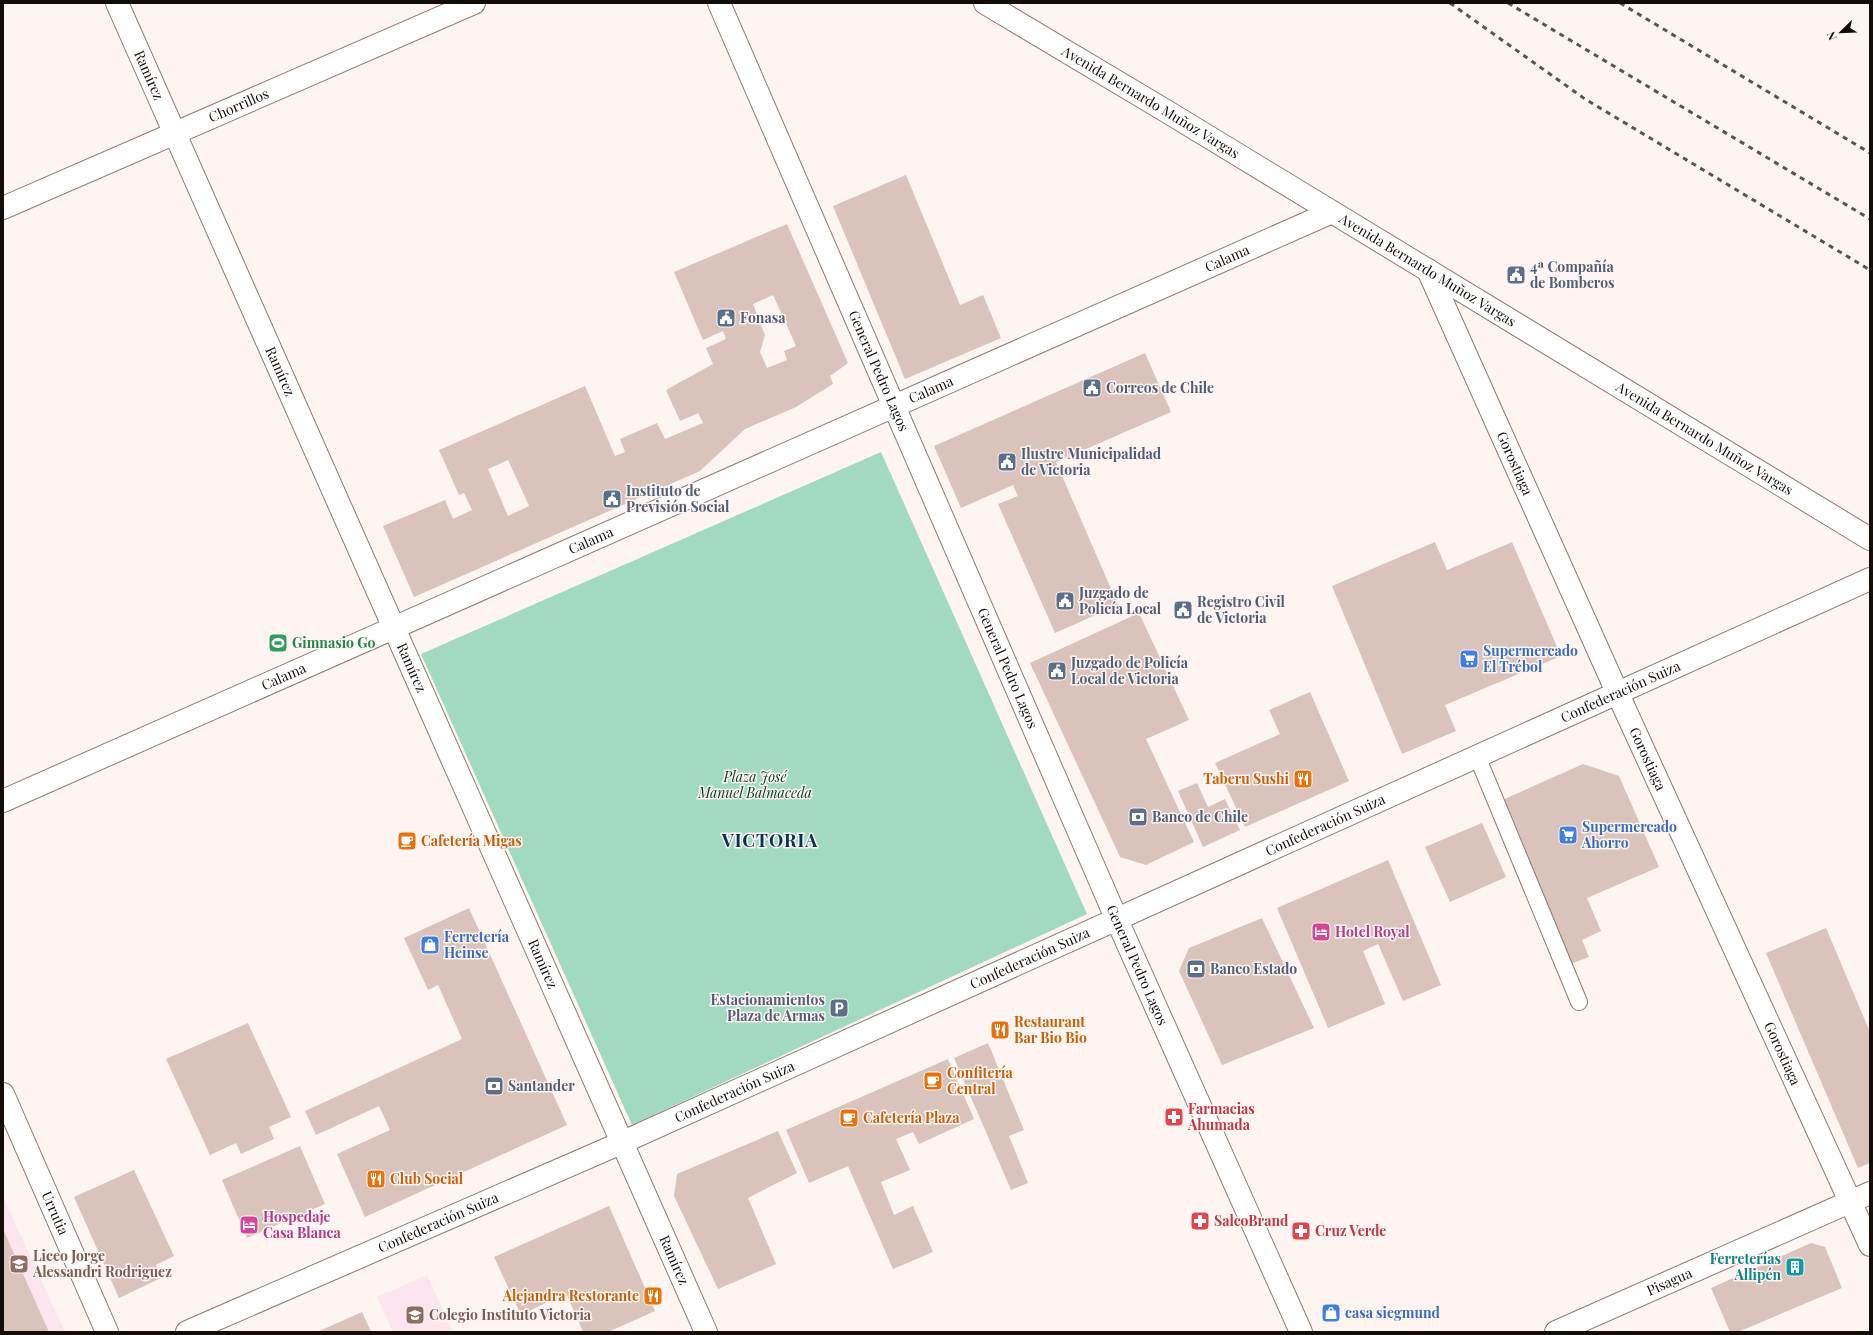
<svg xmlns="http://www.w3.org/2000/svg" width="1873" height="1335" viewBox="0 0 1873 1335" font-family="'Playfair Display',serif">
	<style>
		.education { fill: #fde5f0 }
		.green { fill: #a1dac0 }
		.building { fill: #dac3bb; fill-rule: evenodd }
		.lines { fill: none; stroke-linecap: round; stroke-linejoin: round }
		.lane-casing { stroke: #8f7a72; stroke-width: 18 }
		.street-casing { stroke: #8f7a72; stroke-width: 24 }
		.secondary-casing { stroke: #8f7a72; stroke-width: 24 }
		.lane { stroke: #fff; stroke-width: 16 }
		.street { stroke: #fff; stroke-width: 22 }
		.secondary { stroke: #fff; stroke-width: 22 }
		.rail { stroke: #5b5350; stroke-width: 3; stroke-dasharray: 5 5; stroke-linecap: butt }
		.labels { text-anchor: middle; stroke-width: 3; stroke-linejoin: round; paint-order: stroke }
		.street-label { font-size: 14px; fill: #130c09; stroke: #fef4f1 }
		.service-label { font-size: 14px; font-weight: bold; fill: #4e5e75; stroke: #fef4f1; text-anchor: start }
		.leisure-label { font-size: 14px; font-weight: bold; fill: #27864d; stroke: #fef4f1; text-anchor: start }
		.shop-label { font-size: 14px; font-weight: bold; fill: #366cbe; stroke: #fef4f1; text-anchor: start }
		.park-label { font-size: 14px; font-style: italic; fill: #003d2a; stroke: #fef4f1 }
		.food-label { font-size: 14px; font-weight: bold; fill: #c56008; stroke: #fef4f1; text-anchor: start }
		.hotel-label { font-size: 14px; font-weight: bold; fill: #b23c85; stroke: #fef4f1; text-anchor: start }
		.health-label { font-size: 14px; font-weight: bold; fill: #be3a42; stroke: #fef4f1; text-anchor: start }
		.education-label { font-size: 14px; font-weight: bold; fill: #785e54; stroke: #fef4f1; text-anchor: start }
		.culture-label { font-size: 14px; font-weight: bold; fill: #0d838f; stroke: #fef4f1; text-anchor: end }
		.district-label { font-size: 18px; font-weight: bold; letter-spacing: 1px; fill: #053257; stroke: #fef4f1 }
	</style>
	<rect width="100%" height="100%" fill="#fef4f1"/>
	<!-- education -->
	<path class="education" d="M3 1197 65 1332H3Z
		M427 1275 453 1332H393L377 1297Z"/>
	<!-- green -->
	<path class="green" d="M881 452 1087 914 632 1125 421 654Z"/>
	<!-- building -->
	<path class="building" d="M906 175 960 305 983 295 1001 338 905 379 833 206Z
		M787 224 848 363 830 376 833 384 796 407 745 429 700 471 414 597 383 526 445 500 453 519 472 510 464 493 459 495 439 450 585 386 615 456 625 452 620 439 657 423 665 439 703 423 698 413 680 421 666 390 713 364 706 348 726 339 723 331 703 340 674 272ZM773 295 796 346 784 351 787 360 767 368 760 352 765 335 753 304ZM508 460 529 506 508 516 488 469Z
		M1145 353 1171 412 1056 462 1118 605 1055 633 998 504 1018 496 1013 485 961 508 934 446Z
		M1435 542 1447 570 1512 542 1561 656 1445 705 1456 731 1402 754 1332 586Z
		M1139 613 1189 720 1146 739 1194 842 1146 865 1120 857 1030 663Z
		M1310 692 1349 781 1245 827 1215 763 1280 734 1269 710Z
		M1583 764 1619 776 1659 867 1587 898 1601 931 1582 940 1589 957 1568 965 1500 801Z
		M1197 783 1208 807 1225 799 1240 830 1203 847 1178 791Z
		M1482 823 1506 877 1450 902 1425 847Z
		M1388 860 1441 985 1403 1001 1378 944 1363 951 1385 1004 1328 1028 1277 908Z
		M469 908 567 1125 365 1217 337 1154 390 1130 379 1106 316 1135 305 1111 462 1039 438 985 428 990 404 938Z
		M1262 918 1314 1028 1222 1065 1179 971 1189 948Z
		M1826 928 1870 1032V1163L1858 1168 1766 953Z
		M248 1023 291 1117 269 1127 274 1139 241 1154 236 1143 210 1155 166 1059Z
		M988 1043 1024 1130 1009 1136 1028 1183 1011 1190 954 1058Z
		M948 1059 974 1119 919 1144 913 1132 896 1139 910 1170 881 1182 894 1215 913 1206 933 1252 893 1269 848 1166 809 1183 786 1130Z
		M778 1131 797 1173 748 1198 776 1264 718 1289 674 1196 677 1174Z
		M300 1146 325 1204 247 1238 222 1180Z
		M134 1170 174 1256 156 1265 161 1278 119 1298 74 1197Z
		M609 1206 655 1311 608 1332H583L566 1293 521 1315 494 1257Z
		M3 1229 49 1332H3Z
		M1811 1243 1825 1247 1842 1288 1738 1332H1730L1711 1288Z
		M362 1312 371 1332H317Z"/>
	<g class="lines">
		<!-- lane casing -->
		<g class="lane-casing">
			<path id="lane" d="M1477 756 1579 1002"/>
		</g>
		<!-- street casing -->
		<g class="street-casing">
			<g id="street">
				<path id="s1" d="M3 1094 107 1332"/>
			</g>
		</g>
		<!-- secondary casing -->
		<g class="secondary-casing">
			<g id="secondary">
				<path id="s2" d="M117 3 706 1332"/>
				<path id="s3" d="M719 3 1117 920 1301 1332"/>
				<path id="s4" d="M985 3 1166 111 1870 539"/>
				<path id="s5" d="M3 208 474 3"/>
				<path id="s6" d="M1428 270 1617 692 1870 1245"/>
				<path id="s7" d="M3 801 1332 212"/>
				<path id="s8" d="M187 1332 621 1143 1870 579"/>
				<path id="s9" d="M1556 1332 1870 1193"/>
			</g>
		</g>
		<!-- lane -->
		<use href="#lane" class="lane"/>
		<!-- street -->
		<use href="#street" class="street"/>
		<!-- secondary -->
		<use href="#secondary" class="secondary"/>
		<!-- rail -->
		<path class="rail" d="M1450 3 1585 99 1870 270
			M1508 3 1870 219
			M1620 3 1870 153"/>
	</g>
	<!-- icons -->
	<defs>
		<g id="civic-square" transform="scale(1)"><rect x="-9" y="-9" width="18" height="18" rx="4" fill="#5c6f8a" stroke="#fef4f1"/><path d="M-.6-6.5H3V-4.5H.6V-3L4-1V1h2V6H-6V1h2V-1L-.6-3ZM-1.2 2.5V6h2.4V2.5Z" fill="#fff"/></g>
		<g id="stadium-square" transform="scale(1)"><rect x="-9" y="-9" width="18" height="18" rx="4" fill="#2e9e5b" stroke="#fef4f1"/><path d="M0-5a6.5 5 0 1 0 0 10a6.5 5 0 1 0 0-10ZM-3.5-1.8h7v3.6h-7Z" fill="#fff"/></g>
		<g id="supermarket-square" transform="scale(1)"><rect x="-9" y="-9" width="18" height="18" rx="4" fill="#3f7fe0" stroke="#fef4f1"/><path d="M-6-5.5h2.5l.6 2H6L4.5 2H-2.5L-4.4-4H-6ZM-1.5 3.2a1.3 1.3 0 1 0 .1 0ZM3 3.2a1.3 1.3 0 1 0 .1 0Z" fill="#fff"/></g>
		<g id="restaurant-square" transform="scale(1)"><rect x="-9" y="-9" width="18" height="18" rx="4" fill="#e8710a" stroke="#fef4f1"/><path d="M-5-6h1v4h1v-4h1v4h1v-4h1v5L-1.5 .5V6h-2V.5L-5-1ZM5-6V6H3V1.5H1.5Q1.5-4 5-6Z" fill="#fff"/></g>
		<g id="bank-square" transform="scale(1)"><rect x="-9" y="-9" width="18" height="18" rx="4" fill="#5c6f8a" stroke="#fef4f1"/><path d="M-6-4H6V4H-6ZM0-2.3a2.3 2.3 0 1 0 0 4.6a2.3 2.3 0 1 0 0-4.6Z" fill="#fff"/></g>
		<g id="cafe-square" transform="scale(1)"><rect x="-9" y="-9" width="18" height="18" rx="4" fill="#e8710a" stroke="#fef4f1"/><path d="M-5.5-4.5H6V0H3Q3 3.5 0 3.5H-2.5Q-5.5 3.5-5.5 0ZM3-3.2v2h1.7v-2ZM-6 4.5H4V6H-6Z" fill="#fff"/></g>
		<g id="hotel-square" transform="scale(1)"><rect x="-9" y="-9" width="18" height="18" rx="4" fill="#d1479c" stroke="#fef4f1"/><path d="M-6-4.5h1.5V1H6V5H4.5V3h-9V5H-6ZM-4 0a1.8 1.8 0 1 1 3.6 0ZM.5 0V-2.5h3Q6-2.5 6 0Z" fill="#fff"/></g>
		<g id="shop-square" transform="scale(1)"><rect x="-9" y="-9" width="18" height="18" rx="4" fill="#3f7fe0" stroke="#fef4f1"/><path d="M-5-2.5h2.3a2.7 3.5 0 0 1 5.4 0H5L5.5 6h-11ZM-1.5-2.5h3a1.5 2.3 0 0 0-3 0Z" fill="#fff"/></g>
		<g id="parking-square" transform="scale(1)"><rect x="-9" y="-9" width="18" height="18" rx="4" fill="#5c6f8a" stroke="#fef4f1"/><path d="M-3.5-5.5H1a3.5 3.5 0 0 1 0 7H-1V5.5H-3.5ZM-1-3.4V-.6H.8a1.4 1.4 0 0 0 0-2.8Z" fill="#fff"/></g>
		<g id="pharmacy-square" transform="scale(1)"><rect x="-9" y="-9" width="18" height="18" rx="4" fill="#e0444e" stroke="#fef4f1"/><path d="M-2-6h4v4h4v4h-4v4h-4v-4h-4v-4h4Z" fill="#fff"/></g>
		<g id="school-square" transform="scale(1)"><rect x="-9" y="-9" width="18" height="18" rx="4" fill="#8d6e63" stroke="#fef4f1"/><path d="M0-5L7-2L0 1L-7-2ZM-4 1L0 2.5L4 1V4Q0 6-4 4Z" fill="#fff"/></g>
		<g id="building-square" transform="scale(1)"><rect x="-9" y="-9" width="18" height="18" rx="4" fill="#0f9aa8" stroke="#fef4f1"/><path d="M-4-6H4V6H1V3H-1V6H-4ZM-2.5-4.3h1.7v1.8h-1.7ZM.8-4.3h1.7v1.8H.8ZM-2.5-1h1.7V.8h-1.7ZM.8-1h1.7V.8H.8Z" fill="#fff"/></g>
	</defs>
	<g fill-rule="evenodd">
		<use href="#civic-square" x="1516" y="275"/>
		<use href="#civic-square" x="726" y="318"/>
		<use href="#civic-square" x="1092" y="388"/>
		<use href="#civic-square" x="1007" y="462"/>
		<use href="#civic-square" x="612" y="499"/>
		<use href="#civic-square" x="1065" y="601"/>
		<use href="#civic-square" x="1183" y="610"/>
		<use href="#stadium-square" x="278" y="643"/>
		<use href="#supermarket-square" x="1469" y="659"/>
		<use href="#civic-square" x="1057" y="671"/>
		<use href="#restaurant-square" x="1303" y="779"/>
		<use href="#bank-square" x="1138" y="817"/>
		<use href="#supermarket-square" x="1568" y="835"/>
		<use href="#cafe-square" x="407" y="841"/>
		<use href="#hotel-square" x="1321" y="932"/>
		<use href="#shop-square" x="430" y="945"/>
		<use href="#bank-square" x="1196" y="969"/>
		<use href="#parking-square" x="839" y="1008"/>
		<use href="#restaurant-square" x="1000" y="1030"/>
		<use href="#cafe-square" x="933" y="1081"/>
		<use href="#bank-square" x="494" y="1086"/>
		<use href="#pharmacy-square" x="1174" y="1117"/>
		<use href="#cafe-square" x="849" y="1118"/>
		<use href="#restaurant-square" x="376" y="1179"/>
		<use href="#pharmacy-square" x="1200" y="1221"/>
		<use href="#hotel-square" x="249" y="1225"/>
		<use href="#pharmacy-square" x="1301" y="1231"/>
		<use href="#school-square" x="19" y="1264"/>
		<use href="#building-square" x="1795" y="1267"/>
		<use href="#restaurant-square" x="653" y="1296"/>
		<use href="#shop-square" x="1331" y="1313"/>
		<use href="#school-square" x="415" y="1315"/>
	</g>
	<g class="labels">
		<!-- street labels -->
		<g class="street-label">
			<text dy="5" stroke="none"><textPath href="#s2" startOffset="79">Ramírez</textPath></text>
			<text dy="5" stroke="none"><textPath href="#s4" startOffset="193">Avenida Bernardo Muñoz Vargas</textPath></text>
			<text dy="5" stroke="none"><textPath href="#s5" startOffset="257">Chorrillos</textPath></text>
			<text dy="5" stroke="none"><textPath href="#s7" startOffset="1339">Calama</textPath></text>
			<text dy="5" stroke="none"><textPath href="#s4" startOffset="517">Avenida Bernardo Muñoz Vargas</textPath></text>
			<text dy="5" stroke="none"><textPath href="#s2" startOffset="403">Ramírez</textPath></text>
			<text dy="5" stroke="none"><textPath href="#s3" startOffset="401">General Pedro Lagos</textPath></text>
			<text dy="5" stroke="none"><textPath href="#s7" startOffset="1015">Calama</textPath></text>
			<text dy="5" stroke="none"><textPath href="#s4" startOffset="841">Avenida Bernardo Muñoz Vargas</textPath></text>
			<text dy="5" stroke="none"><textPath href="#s6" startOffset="212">Gorostiaga</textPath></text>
			<text dy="5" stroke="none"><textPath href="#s7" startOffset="643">Calama</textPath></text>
			<text dy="5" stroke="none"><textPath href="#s2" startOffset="727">Ramírez</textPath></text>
			<text dy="5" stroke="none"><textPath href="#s3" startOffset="725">General Pedro Lagos</textPath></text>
			<text dy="5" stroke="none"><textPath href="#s7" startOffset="307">Calama</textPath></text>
			<text dy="5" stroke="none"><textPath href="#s8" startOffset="1570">Confederación Suiza</textPath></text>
			<text dy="5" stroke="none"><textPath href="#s6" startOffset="536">Gorostiaga</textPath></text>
			<text dy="5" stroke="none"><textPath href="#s8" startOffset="1246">Confederación Suiza</textPath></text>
			<text dy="5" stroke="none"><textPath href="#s8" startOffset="922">Confederación Suiza</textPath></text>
			<text dy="5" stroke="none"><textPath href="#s2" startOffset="1051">Ramírez</textPath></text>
			<text dy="5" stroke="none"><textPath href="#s3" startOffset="1049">General Pedro Lagos</textPath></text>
			<text dy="5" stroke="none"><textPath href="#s6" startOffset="860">Gorostiaga</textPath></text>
			<text dy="5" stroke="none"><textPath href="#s8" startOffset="598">Confederación Suiza</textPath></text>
			<text dy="5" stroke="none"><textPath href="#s1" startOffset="130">Urrutia</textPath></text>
			<text dy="5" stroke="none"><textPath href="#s8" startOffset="274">Confederación Suiza</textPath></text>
			<text dy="5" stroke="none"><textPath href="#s2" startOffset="1375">Ramírez</textPath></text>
			<text dy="5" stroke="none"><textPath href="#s9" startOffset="124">Pisagua</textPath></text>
		</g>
		<!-- service labels -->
		<g class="service-label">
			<text x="1530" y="272">4ª Compañía<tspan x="1530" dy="16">de Bomberos</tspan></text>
			<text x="740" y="323">Fonasa</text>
			<text x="1106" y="393">Correos de Chile</text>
			<text x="1021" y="459">Ilustre Municipalidad<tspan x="1021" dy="16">de Victoria</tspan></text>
			<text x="626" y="496">Instituto de<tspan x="626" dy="16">Previsión Social</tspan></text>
			<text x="1079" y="598">Juzgado de<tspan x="1079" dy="16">Policía Local</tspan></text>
			<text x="1197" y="607">Registro Civil<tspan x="1197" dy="16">de Victoria</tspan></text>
			<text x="1071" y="668">Juzgado de Policía<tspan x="1071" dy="16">Local de Victoria</tspan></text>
			<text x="1152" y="822">Banco de Chile</text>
			<text x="1210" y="974">Banco Estado</text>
			<text x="825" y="1005" text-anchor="end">Estacionamientos<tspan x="825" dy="16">Plaza de Armas</tspan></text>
			<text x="508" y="1091">Santander</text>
		</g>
		<!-- leisure labels -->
		<g class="leisure-label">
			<text x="292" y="648">Gimnasio Go</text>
		</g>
		<!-- shop labels -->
		<g class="shop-label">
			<text x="1483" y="656">Supermercado<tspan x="1483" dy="16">El Trébol</tspan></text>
			<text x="1582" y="832">Supermercado<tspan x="1582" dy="16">Ahorro</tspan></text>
			<text x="444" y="942">Ferretería<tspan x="444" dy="16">Heinse</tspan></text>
			<text x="1345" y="1318">casa siegmund</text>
		</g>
		<!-- park labels -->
		<g class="park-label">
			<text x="755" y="782">Plaza José<tspan x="755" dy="16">Manuel Balmaceda</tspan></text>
		</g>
		<!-- food labels -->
		<g class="food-label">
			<text x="1289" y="784" text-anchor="end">Taberu Sushi</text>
			<text x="421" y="846">Cafetería Migas</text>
			<text x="1014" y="1027">Restaurant<tspan x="1014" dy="16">Bar Bio Bio</tspan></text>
			<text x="947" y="1078">Confitería<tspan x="947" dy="16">Central</tspan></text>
			<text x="863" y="1123">Cafetería Plaza</text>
			<text x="390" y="1184">Club Social</text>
			<text x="639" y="1301" text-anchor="end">Alejandra Restorante</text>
		</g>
		<!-- hotel labels -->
		<g class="hotel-label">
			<text x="1335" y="937">Hotel Royal</text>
			<text x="263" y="1222">Hospedaje<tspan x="263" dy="16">Casa Blanca</tspan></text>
		</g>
		<!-- health labels -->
		<g class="health-label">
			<text x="1188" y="1114">Farmacias<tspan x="1188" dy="16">Ahumada</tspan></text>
			<text x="1214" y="1226">SalcoBrand</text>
			<text x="1315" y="1236">Cruz Verde</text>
		</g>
		<!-- education labels -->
		<g class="education-label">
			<text x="33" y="1261">Liceo Jorge<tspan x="33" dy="16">Alessandri Rodriguez</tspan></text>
			<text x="429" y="1320">Colegio Instituto Victoria</text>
		</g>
		<!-- culture labels -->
		<g class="culture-label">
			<text x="1781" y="1264">Ferreterías<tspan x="1781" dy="16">Allipén</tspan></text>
		</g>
		<!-- district labels -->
		<g class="district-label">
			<text x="770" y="847">VICTORIA</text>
		</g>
	</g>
	<!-- border -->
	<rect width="1873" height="1335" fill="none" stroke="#130c09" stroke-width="8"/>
	<!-- north arrow -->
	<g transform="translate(1841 32) rotate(247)" stroke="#fef4f1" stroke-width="3" paint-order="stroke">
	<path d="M0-3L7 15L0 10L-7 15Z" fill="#130c09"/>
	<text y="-6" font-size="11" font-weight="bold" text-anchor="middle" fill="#130c09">N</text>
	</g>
</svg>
